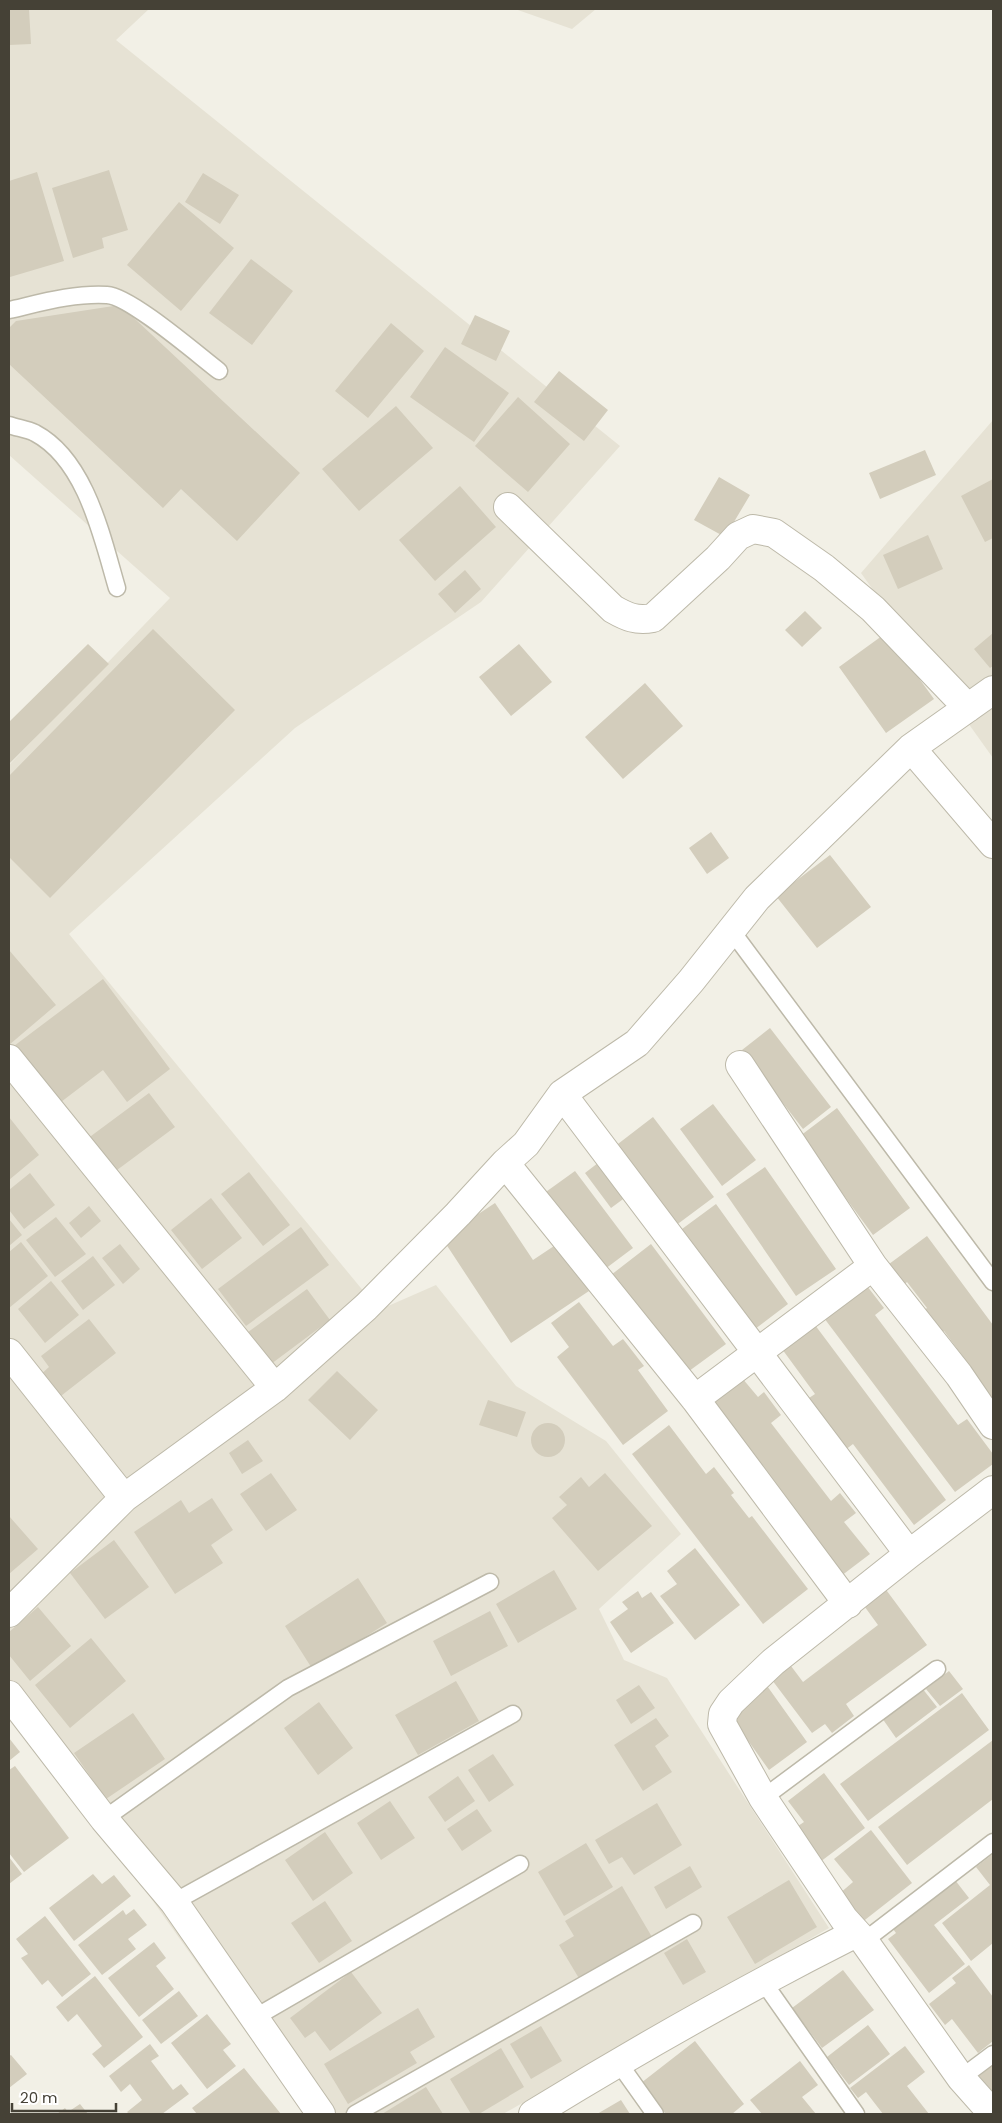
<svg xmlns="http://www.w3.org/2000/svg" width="1002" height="2123" viewBox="0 0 1002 2123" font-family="Poppins,sans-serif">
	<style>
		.residential { fill: #e6e2d4 }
		.building { fill: #d3cdbc }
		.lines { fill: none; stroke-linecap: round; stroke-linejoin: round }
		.service-casing { stroke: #bdb9a9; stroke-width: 19 }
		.minor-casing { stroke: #bdb9a9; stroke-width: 30 }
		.service { stroke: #fff; stroke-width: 16 }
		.minor { stroke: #fff; stroke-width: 28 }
	</style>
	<rect width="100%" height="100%" fill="#f2f0e6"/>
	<!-- residential -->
	<path class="residential" d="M9 9H149L116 40 620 446 481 602 295 728 69 934 379 1310 436 1285 516 1386 606 1441 681 1534 599 1609 624 1660 667 1678 829 1928 503 2114H304L9 1698V765L170 598 9 455Z
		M515 9H596L572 29Z
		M993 420V758L861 573Z"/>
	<!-- building -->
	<path class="building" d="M9 9H29L31 44 9 45Z
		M109 170 128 230 102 238 104 248 73 258 52 188Z
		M37 172 64 261 10 277 9 181Z
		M203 173 239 195 220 224 185 202Z
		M179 202 234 248 181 311 127 265Z
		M251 259 293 291 252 345 209 313Z
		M120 305 300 473 237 541 181 489 163 508 9 364V328L16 321Z
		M475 315 510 331 496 361 461 344Z
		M391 323 424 351 368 418 335 391Z
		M445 347 509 393 474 442 410 397Z
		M559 371 608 410 584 441 534 402Z
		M518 397 570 444 528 492 475 446Z
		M396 406 433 448 359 511 322 469Z
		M925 450 936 475 880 499 869 473Z
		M719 477 750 495 725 537 694 520Z
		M993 479V538L985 542 961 496Z
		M460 486 496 527 435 581 399 540Z
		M928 535 943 569 898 589 883 555Z
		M465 570 481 589 455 613 438 594Z
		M805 611 822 628 802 647 785 630Z
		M153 629 235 710 50 898 9 857V776Z
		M886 633 934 699 886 733 839 667Z
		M993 633V666L990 668 974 649Z
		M88 644 109 664 9 764V722Z
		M519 644 552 682 511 716 479 677Z
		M645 683 683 726 623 779 585 737Z
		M711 832 729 858 707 874 689 848Z
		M830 855 871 907 817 948 776 896Z
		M9 950 56 1005 9 1045Z
		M103 979 170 1069 127 1102 103 1070 57 1105 14 1046Z
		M770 1028 831 1107 803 1129 742 1050Z
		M149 1093 175 1127 113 1173 87 1139Z
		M713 1104 756 1160 722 1186 680 1129Z
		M837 1108 910 1208 873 1235 800 1136Z
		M9 1117 39 1155 9 1180Z
		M653 1117 714 1197 675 1226 614 1147Z
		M607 1156 634 1191 611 1208 585 1173Z
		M765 1167 836 1269 796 1296 726 1194Z
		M575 1171 633 1248 601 1272 543 1194Z
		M249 1172 290 1225 263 1246 221 1194Z
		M30 1173 55 1205 24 1229 9 1210V1190Z
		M211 1198 242 1238 202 1269 171 1230Z
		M495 1203 533 1260 557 1244 589 1291 511 1343 442 1238Z
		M716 1204 788 1304 751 1332 714 1274 682 1229Z
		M89 1206 101 1221 81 1238 69 1223Z
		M56 1217 86 1254 55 1277 26 1240Z
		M9 1219 22 1235 9 1246Z
		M301 1227 329 1265 246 1326 218 1289Z
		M927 1236 993 1325V1405L969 1372 972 1369 944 1331 936 1337 919 1314 927 1308 907 1282 901 1288 885 1267Z
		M21 1242 48 1276 9 1308V1252Z
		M120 1244 140 1269 123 1284 102 1258Z
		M651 1244 726 1344 685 1374 611 1275Z
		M93 1256 115 1285 83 1310 61 1281Z
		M51 1281 79 1315 45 1343 18 1309Z
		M867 1286 884 1308 875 1315 958 1425 967 1419 993 1454V1464L955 1492 824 1318Z
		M307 1289 330 1320 267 1367 244 1335Z
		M579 1302 613 1346 623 1339 644 1366 638 1370 668 1411 623 1445 557 1357 569 1347 551 1323Z
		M89 1319 116 1353 57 1399 39 1376 49 1367 41 1356Z
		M815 1325 946 1500 914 1525 853 1444 841 1453 803 1402 815 1394 782 1349Z
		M337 1371 378 1410 350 1440 308 1400Z
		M742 1378 758 1397 764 1392 781 1415 771 1423 831 1501 840 1493 856 1513 844 1522 870 1554 841 1576 709 1403Z
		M488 1400 526 1412 517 1437 479 1425Z
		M531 1440a17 17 0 1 1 34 0a17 17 0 1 1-34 0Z
		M669 1425 706 1474 714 1467 734 1493 731 1495 749 1518 752 1516 808 1589 763 1624 632 1454Z
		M248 1440 263 1461 242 1474 229 1453Z
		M271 1473 297 1510 266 1531 240 1494Z
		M605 1473 652 1526 598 1571 552 1518 567 1505 559 1497 581 1477 589 1487Z
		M212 1498 233 1530 211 1545 223 1563 175 1594 134 1532 181 1500 189 1513Z
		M9 1516 38 1549 9 1574Z
		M114 1540 149 1587 105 1619 70 1573Z
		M695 1548 740 1605 695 1640 660 1596 677 1584 667 1571Z
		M554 1570 577 1609 518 1643 496 1604Z
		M358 1578 387 1623 313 1670 285 1626Z
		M884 1587 927 1645 846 1704 854 1716 832 1733 825 1724 812 1733 769 1676 788 1662 803 1682 878 1625 862 1603Z
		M638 1591 642 1598 651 1592 674 1623 631 1653 610 1622 628 1609 622 1602Z
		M38 1607 71 1646 30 1681 9 1655V1632Z
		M490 1611 508 1646 451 1676 433 1641Z
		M91 1638 126 1681 70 1728 35 1685Z
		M949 1671 963 1689 940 1706 926 1689Z
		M456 1681 479 1721 418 1755 395 1715Z
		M765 1683 807 1742 769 1770 727 1711Z
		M639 1685 655 1708 631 1724 616 1700Z
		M922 1688 937 1707 896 1738 882 1718Z
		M962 1693 989 1730 868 1821 840 1784Z
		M319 1702 353 1748 318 1775 284 1728Z
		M133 1713 165 1759 106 1799 74 1753Z
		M656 1718 669 1736 655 1746 672 1772 643 1791 614 1745Z
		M9 1738 20 1752 9 1761Z
		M993 1740V1799L907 1865 878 1827Z
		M493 1754 514 1785 489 1802 468 1770Z
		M15 1766 69 1838 24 1872 9 1853V1770Z
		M824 1773 865 1828 820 1862 795 1828 804 1822 788 1801Z
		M458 1776 475 1801 445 1822 428 1797Z
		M390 1801 415 1838 381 1860 357 1823Z
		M657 1803 682 1845 634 1875 622 1857 609 1864 595 1840Z
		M477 1809 492 1831 462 1851 447 1829Z
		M871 1830 912 1883 861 1923 839 1894 853 1882 834 1859Z
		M325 1832 353 1873 313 1901 285 1860Z
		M586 1843 613 1887 564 1916 538 1872Z
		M993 1854V1943L971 1961 942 1923 990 1885 976 1867Z
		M9 1857 22 1874 9 1884Z
		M690 1866 702 1887 666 1909 654 1887Z
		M93 1874 102 1884 114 1875 131 1896 74 1941 49 1908Z
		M789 1880 817 1927 755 1964 727 1917Z
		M955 1880 969 1898 934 1925 965 1964 929 1993 888 1939 896 1933 893 1929Z
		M622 1886 652 1937 580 1980 559 1945 574 1936 565 1921Z
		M325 1901 352 1941 319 1963 291 1923Z
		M134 1909 147 1925 128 1939 136 1949 102 1975 78 1945 123 1910 126 1915Z
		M45 1916 91 1974 62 1997 48 1980 42 1985 21 1958 28 1954 16 1939Z
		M687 1939 706 1972 683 1985 664 1953Z
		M154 1942 166 1958 156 1966 174 1989 139 2017 108 1978Z
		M969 1965 993 1997V2041L978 2053 952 2019 945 2025 929 2004 956 1983 952 1978Z
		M843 1970 874 2010 822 2048 792 2008Z
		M351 1972 382 2013 330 2051 315 2031 305 2038 290 2018Z
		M95 1976 143 2037 104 2068 92 2054 102 2046 77 2014 68 2022 56 2007Z
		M179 1991 198 2016 161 2044 142 2020Z
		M418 2008 435 2037 410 2052 417 2063 348 2104 324 2064Z
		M207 2014 231 2044 223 2050 236 2066 207 2089 171 2043Z
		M868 2025 890 2054 849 2085 827 2057Z
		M541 2026 562 2061 531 2079 510 2044Z
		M695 2041 744 2104 732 2114H666L641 2083Z
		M150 2044 159 2056 151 2061 173 2090 181 2084 189 2094 162 2114H129L127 2112 142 2100 130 2084 121 2092 109 2076Z
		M905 2046 925 2072 907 2086 929 2114H883L866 2092 858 2098 850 2088Z
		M501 2048 524 2087 479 2114H471L450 2079Z
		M11 2055 27 2074 9 2088V2056Z
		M800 2061 818 2085 802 2097 816 2114H762L750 2100Z
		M993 2065V2094L979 2076Z
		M244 2068 281 2114H197L192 2108Z
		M426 2087 443 2114H382Z
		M621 2100 630 2114H597Z
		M80 2104 88 2114H57L65 2108 68 2112Z"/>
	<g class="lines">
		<!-- service casing -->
		<g class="service-casing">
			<path id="service" d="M9 310C40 303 74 293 107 295 130 296 198 355 219 371
				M9 425C17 428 27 429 35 433 86 460 102 537 117 588
				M731 930 993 1282
				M763 1798 937 1669
				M104 1819 288 1688 490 1582
				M174 1902 513 1714
				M864 1941 993 1842
				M762 1980 856 2114
				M254 2018 520 1864
				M618 2062 655 2114
				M961 2078 993 2054
				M355 2114 693 1923"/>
		</g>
		<!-- minor casing -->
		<g class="minor-casing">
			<path id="minor" d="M508 507 613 609C627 617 636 621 653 618L718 558 738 536 753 529 774 533 824 568 873 609 968 708
				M911 748 993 844
				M9 1059 275 1388
				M740 1065 873 1266 959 1375 993 1425
				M562 1094 909 1554
				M9 1353 124 1498
				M695 1399 873 1266
				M993 1490 909 1554 773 1662 731 1702 723 1714 722 1724 763 1798 844 1919 864 1941 961 2078 993 2114
				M848 1604 695 1399 505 1163 526 1144 562 1094 637 1043 691 981 757 898 911 748 993 690
				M9 1613 124 1498 275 1388 366 1307 458 1214 505 1163
				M9 1695 104 1819 174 1902 321 2114
				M533 2114C639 2049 745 1989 856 1933"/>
		</g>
		<!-- service -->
		<use href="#service" class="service"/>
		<!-- minor -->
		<use href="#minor" class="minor"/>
	</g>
	<!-- border -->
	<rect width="1002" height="2123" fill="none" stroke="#454136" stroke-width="20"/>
	<!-- scale -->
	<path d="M12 2103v8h104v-8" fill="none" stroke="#454136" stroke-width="2.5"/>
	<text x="20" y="2103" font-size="15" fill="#454136" stroke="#ffffff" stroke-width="4" paint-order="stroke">20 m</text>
</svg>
